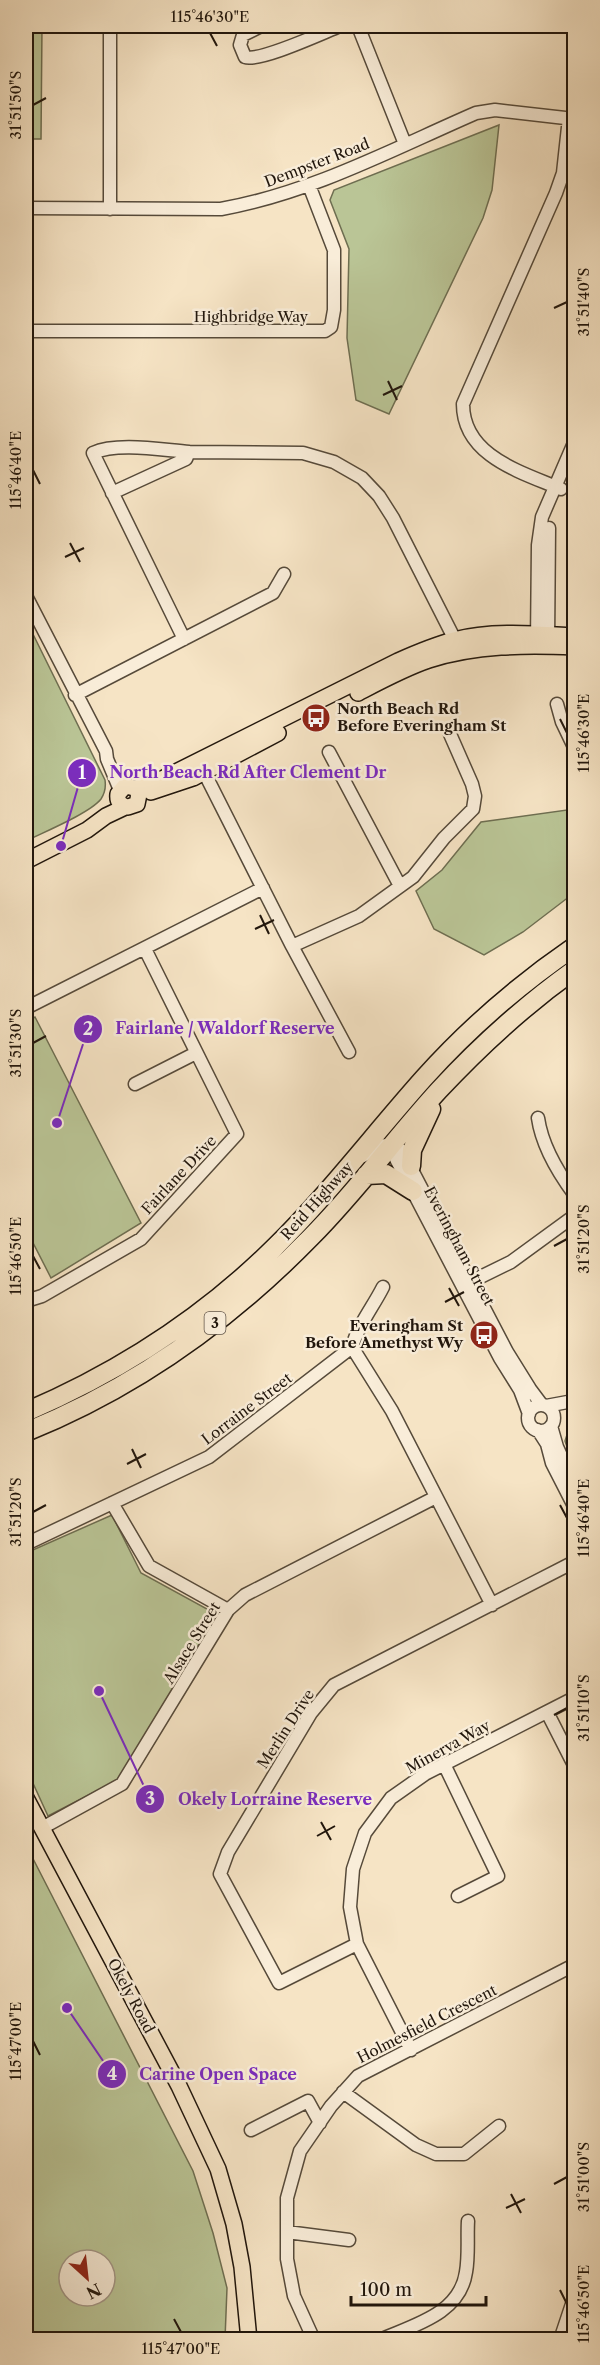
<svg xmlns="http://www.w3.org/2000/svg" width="600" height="2365" viewBox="0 0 600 2365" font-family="'Libre Caslon Text',serif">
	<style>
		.green { fill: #bac596; stroke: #6e6e51; stroke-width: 1.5; fill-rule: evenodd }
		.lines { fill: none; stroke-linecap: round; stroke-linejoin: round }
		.minor-casing { stroke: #564a3a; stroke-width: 15 }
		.major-casing { stroke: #21160c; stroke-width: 18 }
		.highway-casing { stroke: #21160c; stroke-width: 21 }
		.minor { stroke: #f9edd9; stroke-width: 12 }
		.major { stroke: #f6e4c5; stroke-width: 15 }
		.highway { stroke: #f6e4c5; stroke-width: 18 }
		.ticks { fill: none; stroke: #21160c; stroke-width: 2 }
		.labels { text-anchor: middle; stroke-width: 5; stroke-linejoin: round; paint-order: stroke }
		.shield { fill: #f9edd9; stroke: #62564a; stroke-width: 1.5 }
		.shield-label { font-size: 14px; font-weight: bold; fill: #21160c }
		.street-label { font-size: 15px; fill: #21160c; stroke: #f9edd9 }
		.poi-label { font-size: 15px; font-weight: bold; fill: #21160c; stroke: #f9edd9; text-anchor: start }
		.leader { fill: none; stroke: #7b2cbf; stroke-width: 2 }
		.callout-dot { fill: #7b2cbf; stroke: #f9edd9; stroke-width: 2 }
		.mark-label { font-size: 18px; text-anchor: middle; font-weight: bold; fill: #fff }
		.callout-label { font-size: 16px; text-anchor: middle; font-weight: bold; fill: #7b2cbf; stroke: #f9edd9; stroke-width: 5; stroke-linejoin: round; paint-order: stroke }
		.neatline { fill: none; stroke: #21160c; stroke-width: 2 }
		.ticks-label { font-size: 15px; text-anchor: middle; fill: #21160c }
	</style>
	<rect width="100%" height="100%" fill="#f6e4c5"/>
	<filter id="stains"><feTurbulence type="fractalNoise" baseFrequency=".00333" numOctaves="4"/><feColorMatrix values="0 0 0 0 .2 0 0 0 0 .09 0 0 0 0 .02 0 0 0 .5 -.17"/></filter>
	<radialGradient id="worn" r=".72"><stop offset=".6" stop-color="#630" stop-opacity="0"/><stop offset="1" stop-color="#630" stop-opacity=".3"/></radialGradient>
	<!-- green -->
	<path class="green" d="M26 26H42L41 139H26Z
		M499 125 492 190 483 218 389 414 356 400 347 338 349 249 330 200 334 190Z
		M26 620 105 780C106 787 105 793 101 799 90 813 44 832 26 841Z
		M574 809V893L523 932 484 955 434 929 416 891 442 870 481 822Z
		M35 1017 141 1223 51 1278 26 1229V1022Z
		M574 1413V1467L565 1441Z
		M112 1515 141 1573 218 1615 118 1780 48 1816 26 1768V1553Z
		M26 1845 193 2171 213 2233 227 2288 225 2339H26ZM69 2260H105V2296H69Z"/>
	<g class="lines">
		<!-- minor casing -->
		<g class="minor-casing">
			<path id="minor" d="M261 26 243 35 240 45 245 57C260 62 322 33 340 26
				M358 26 405 144
				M26 208 221 209C311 193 393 149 476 113L495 110 574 119
				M110 209V26
				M26 326 30 331H325L331 327 334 310V250L309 185
				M561 489C521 472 463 456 463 404L556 193 563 173 569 118
				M112 493 186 459 189 452 303 453 334 462 362 478 379 496 393 518 455 640 457 648
				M26 596 106 751 107 759 120 790
				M184 639 93 453C117 442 162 450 189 452
				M537 642 538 545 542 517 574 443
				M548 642 549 528
				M75 695 273 593 284 574
				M557 704 562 722 574 747
				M329 752 400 886
				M201 766 292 946 349 1052
				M292 946 359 916 413 877 444 838 473 809 475 796 472 784 450 734
				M26 1008 263 888
				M135 1084 196 1053
				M538 1118C542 1146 557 1171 574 1194
				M390 1143 396 1159 500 1358 520 1390 529 1414
				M363 1156C376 1146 388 1140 402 1151L507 1352 530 1389 542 1405
				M464 1285 511 1262 574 1216
				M26 1301 42 1296 141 1239 237 1134 145 949
				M352 1347 392 1411 492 1605
				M528 1418a13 13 0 1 1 26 0a13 13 0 1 1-26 0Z
				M546 1406 573 1401
				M551 1426 557 1447 574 1484
				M538 1430 547 1444 552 1463 574 1506
				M112 1503 149 1566 228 1610
				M26 1544 209 1457 352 1347C358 1325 373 1307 383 1287
				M547 1712 574 1765
				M444 1764 498 1876 458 1896
				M42 1828 122 1784 228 1610 245 1595 436 1497
				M357 1944 279 1983 220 1874 228 1852 311 1713 334 1685 574 1562
				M411 2050 357 1944 350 1907 353 1869 365 1833 391 1798 425 1774 574 1698
				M343 2092 416 2145 436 2154H464L499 2126
				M251 2130 308 2101 320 2123
				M287 2232 349 2240
				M314 2340 294 2296 287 2259V2198L300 2151 331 2106 358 2076 574 1965
				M380 2340C414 2325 460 2314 466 2272 469 2255 467 2237 468 2221
				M560 2340 574 2298
				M569 2340 574 2325"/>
		</g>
		<!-- major casing -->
		<g class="major-casing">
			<path id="major" d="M358 693C381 681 405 668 429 660 476 645 525 645 574 647
				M135 788 139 794 137 804 128 807C121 806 117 802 118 794L125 786 135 788 154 783 398 661C416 653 435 645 454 640 492 630 536 634 574 636
				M151 792 193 778 278 733
				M26 861 87 830 106 816 125 807
				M26 1798 179 2086 218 2169 234 2224 242 2267 249 2340"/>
		</g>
		<!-- highway casing -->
		<g class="highway-casing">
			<path id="highway" d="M411 1166 412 1150 431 1109
				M366 1175 386 1174 413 1191
				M26 1412C117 1373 203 1318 274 1248 328 1195 374 1134 424 1078 468 1029 520 984 574 947
				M26 1432C135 1388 229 1321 311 1237 357 1191 395 1138 439 1090 480 1046 525 1005 574 970"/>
		</g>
		<!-- minor -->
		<use href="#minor" class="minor"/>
		<!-- major -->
		<use href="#major" class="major"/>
		<!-- highway -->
		<use href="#highway" class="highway"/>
	</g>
	<!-- ticks -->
	<path class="ticks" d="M210 33 217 46M33 105 46 98M554 308 567 302M388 381 397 400M383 395 402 386M33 470 40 484M70 543 80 562M65 557 84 548M560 719 567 733M260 915 269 934M255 929 274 920M33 1043 46 1036M554 1246 567 1239M33 1256 40 1269M449 1288 459 1306M445 1302 464 1292M132 1449 141 1468M127 1464 146 1454M560 1505 567 1518M33 1512 46 1505M554 1715 567 1708M321 1822 331 1840M317 1836 335 1826M33 2041 40 2055M554 2184 567 2177M511 2194 521 2213M506 2208 525 2199M560 2290 567 2304M174 2319 181 2332"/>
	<!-- icons -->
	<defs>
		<g id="bus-disc" transform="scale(1.5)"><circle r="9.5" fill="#8f2418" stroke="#f9edd9"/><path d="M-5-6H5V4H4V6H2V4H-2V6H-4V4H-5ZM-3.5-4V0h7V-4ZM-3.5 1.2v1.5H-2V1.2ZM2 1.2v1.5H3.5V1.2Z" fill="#fff"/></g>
	</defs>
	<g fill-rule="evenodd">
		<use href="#bus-disc" x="316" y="718"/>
		<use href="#bus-disc" x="484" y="1335"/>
	</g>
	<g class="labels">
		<!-- shield labels -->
		<rect class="shield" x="204.5" y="1312" width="21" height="22" rx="4.5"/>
		<g class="shield-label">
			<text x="215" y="1328">3</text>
		</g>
		<!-- street labels -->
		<g class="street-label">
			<text transform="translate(317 163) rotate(-21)" y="5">Dempster Road</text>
			<text x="251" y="322">Highbridge Way</text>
			<text transform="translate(179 1175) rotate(-47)" y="5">Fairlane Drive</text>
			<text transform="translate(317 1201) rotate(-48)" y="5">Reid Highway</text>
			<text transform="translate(459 1246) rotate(62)" y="5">Everingham Street</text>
			<text transform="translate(247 1409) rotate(-37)" y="5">Lorraine Street</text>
			<text transform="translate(192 1643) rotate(-58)" y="5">Alsace Street</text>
			<text transform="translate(286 1729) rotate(-57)" y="5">Merlin Drive</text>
			<text transform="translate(448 1747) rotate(-29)" y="5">Minerva Way</text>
			<text transform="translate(131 1996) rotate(62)" y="5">Okely Road</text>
			<text transform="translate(427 2024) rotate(-27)" y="5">Holmesfield Crescent</text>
		</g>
		<!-- poi labels -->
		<g class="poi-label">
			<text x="337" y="714">North Beach Rd<tspan x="337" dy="17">Before Everingham St</tspan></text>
			<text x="463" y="1331" text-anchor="end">Everingham St<tspan x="463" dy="17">Before Amethyst Wy</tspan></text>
		</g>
	</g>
	<!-- callouts -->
	<path class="leader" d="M61 846L82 773M57 1123L88 1029M99 1691L150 1799M67 2008L112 2074"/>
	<g class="callout-dot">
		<circle cx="61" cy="846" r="6"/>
		<circle cx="57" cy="1123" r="6"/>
		<circle cx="99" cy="1691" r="6"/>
		<circle cx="67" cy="2008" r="6"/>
		<circle cx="82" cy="773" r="15"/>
		<circle cx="88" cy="1029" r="15"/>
		<circle cx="150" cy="1799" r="15"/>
		<circle cx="112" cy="2074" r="15"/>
	</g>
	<g class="mark-label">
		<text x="82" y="779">1</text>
		<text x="88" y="1035">2</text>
		<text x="150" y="1805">3</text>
		<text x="112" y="2080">4</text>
	</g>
	<g class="callout-label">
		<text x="248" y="778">North Beach Rd After Clement Dr</text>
		<text x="225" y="1034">Fairlane / Waldorf Reserve</text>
		<text x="275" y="1805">Okely Lorraine Reserve</text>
		<text x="218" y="2080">Carine Open Space</text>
	</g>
	<!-- margin -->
	<rect width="600" height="2365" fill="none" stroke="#f6e4c5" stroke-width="66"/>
	<!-- north arrow -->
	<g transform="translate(87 2278) rotate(153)"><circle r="28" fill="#f9edd9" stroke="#a39787" stroke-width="1.5"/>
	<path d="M0-4.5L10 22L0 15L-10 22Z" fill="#8f2418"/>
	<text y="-9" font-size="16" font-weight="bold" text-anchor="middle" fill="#21160c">N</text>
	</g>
	<!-- scale -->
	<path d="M351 2296v9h135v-9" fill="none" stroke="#21160c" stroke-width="3"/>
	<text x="360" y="2296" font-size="18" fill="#21160c" stroke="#f9edd9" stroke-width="4.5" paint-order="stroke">100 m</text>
	<rect x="33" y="33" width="534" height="2299" class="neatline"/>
	<g class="ticks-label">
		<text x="210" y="22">115°46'30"E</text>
		<text transform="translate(16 105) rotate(-90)" y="5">31°51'50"S</text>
		<text transform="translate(584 302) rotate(-90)" y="5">31°51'40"S</text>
		<text transform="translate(16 470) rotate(-90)" y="5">115°46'40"E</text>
		<text transform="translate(584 733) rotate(-90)" y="5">115°46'30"E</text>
		<text transform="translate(16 1043) rotate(-90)" y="5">31°51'30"S</text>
		<text transform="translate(584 1239) rotate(-90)" y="5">31°51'20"S</text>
		<text transform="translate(16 1256) rotate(-90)" y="5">115°46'50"E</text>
		<text transform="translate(16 1512) rotate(-90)" y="5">31°51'20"S</text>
		<text transform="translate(584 1518) rotate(-90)" y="5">115°46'40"E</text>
		<text transform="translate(584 1708) rotate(-90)" y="5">31°51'10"S</text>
		<text transform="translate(16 2041) rotate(-90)" y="5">115°47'00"E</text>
		<text transform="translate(584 2177) rotate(-90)" y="5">31°51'00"S</text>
		<text transform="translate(584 2304) rotate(-90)" y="5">115°46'50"E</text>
		<text x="181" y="2354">115°47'00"E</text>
	</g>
	<rect width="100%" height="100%" filter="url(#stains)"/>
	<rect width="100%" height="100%" fill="url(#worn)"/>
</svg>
